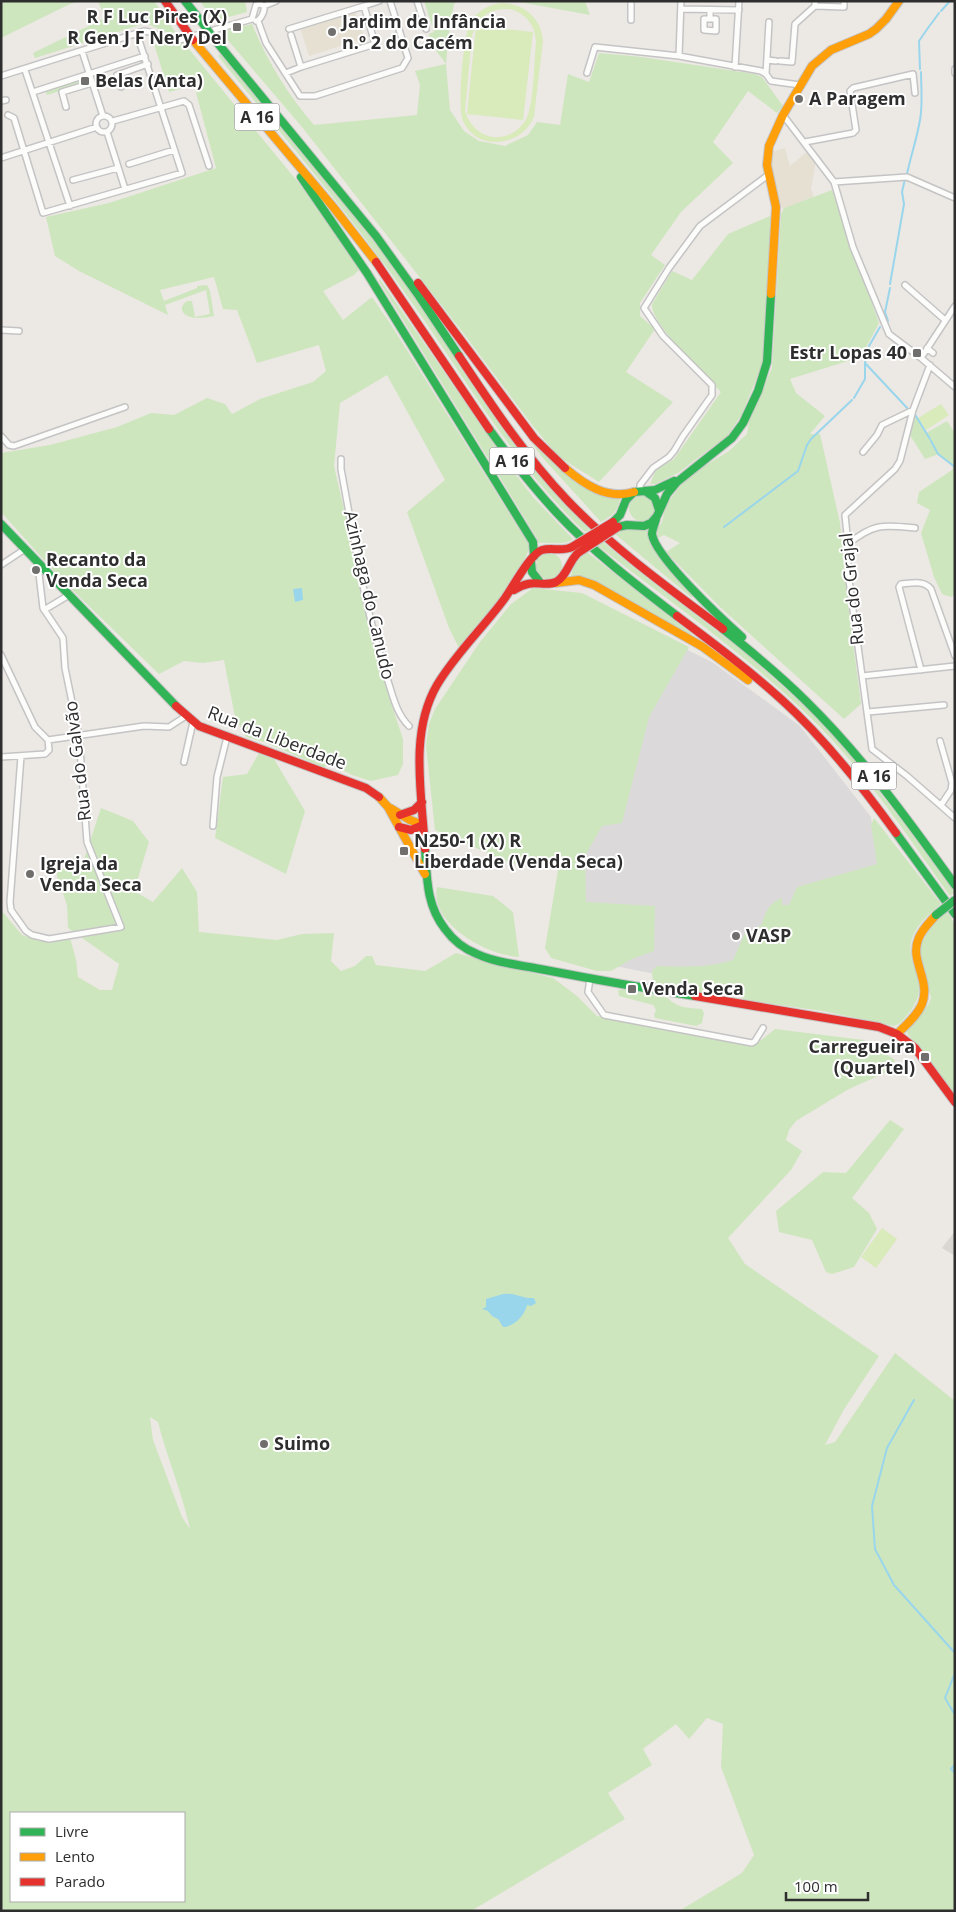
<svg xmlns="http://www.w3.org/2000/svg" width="956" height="1912" viewBox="0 0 956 1912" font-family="'Open Sans',sans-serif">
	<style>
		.industrial { fill: #dcd9db }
		.education { fill: #e6e0d3 }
		.green { fill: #cee6be; fill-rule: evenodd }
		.pitch { fill: #d9eabb; fill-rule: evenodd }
		.plaza { fill: #dad6d2 }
		.water { fill: #99d6ec }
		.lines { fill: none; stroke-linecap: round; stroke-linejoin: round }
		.stream { stroke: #99d6ec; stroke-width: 2 }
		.street-casing { stroke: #c5c4c5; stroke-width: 8 }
		.fast-casing { stroke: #c5c4c5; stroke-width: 10 }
		.slow-casing { stroke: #c5c4c5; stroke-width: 10 }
		.jam-casing { stroke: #c5c4c5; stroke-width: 10 }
		.street { stroke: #fcfcfb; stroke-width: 5 }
		.fast { stroke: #30b455; stroke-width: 8 }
		.slow { stroke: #ff9f0a; stroke-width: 8 }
		.jam { stroke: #e5322d; stroke-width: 8 }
		.fast-bridge-casing { stroke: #c5c4c5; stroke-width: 10; stroke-linecap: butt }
		.jam-bridge-casing { stroke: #c5c4c5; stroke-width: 10; stroke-linecap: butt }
		.fast-bridge { stroke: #30b455; stroke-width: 8 }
		.jam-bridge { stroke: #e5322d; stroke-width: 8 }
		.poi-dot { fill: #706f6e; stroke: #fff; stroke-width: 2 }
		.labels { text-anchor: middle; stroke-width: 4; stroke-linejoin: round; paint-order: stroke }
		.shield { fill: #fff; stroke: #6d6d6d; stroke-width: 1 }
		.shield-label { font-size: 16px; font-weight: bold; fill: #2e2e2e }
		.poi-label { font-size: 18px; font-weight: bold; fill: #2e2e2e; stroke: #fff; text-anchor: start }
		.street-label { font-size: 18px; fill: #2e2e2e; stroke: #fff }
	</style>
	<rect width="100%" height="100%" fill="#ece8e4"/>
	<!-- industrial -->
	<path class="industrial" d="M673 643 712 662 800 726 871 817 877 864 775 957 675 978 610 965 564 915 585 784Z"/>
	<!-- education -->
	<path class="education" d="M355 10 363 34 361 35 362 39 309 56 300 28Z
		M785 148 790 166 808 151 816 161 811 189 814 197 782 209 773 175 771 156 772 152Z"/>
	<!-- green -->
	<path class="green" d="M1 1H79L68 5 1 38Z
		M98 1H154L176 33 172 35 146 23 35 58 33 53 105 18Z
		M200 1H245L247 12 214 21Z
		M424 1H458L454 4 449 32 446 64 450 110 464 131 479 141 505 146 528 135 537 122 560 125 568 74 589 82 599 53 642 57 755 74 762 77 783 106 777 113 748 91 713 142 733 163 681 212 651 255 665 265 640 303V316L655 329 626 372 673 402 599 482 559 457 533 426 461 330 302 127 221 32 252 24C267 61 288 95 314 125L417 115 420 85 415 71 446 64 432 45 429 34 434 32Z
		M514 1H585L590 15Z
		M184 43 320 209 361 268 354 275 323 291 343 320 372 297 390 323 529 545C529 566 475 629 460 650L449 628 407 512 445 480 387 375 340 403 334 466 370 622 389 697 403 739V764L398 775 371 781 352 775 327 762 325 768 264 742 246 737 235 717 224 660 203 663 184 661 159 674 61 579 1 512V453L50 445 117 427 151 413 174 415 207 398 225 404 232 414 260 399 313 382 326 371 319 345 257 363 237 310 223 309 214 277 160 290 164 301 197 288V286L207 285 210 291 214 316C209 317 203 318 197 318 186 318 175 310 187 301H192L195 317 210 314 206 290 165 305 168 315 79 271 55 256 46 217 109 203 216 168 194 85 169 92 154 44Z
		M220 54 347 205 411 290 490 407 591 529 585 532C513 464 467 380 410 300 351 215 283 137 218 56Z
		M80 79 82 84 47 95 45 90Z
		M832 190 879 323 861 357 790 379 796 393 825 416 810 434H820L840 523 847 596 861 704 844 719 720 607 666 552 680 543 664 535 658 538 657 529 662 522 666 505 684 481 703 467 729 451 747 434 749 421 772 368 781 214 784 208Z
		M770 216 772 221 764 360 742 414 728 435 678 473 655 484H650L656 470 674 459 721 392C706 376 650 324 652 304L672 271 692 280 728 234Z
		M379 278 510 467 533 497 573 539C563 546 549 542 538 543L537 538 379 281Z
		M485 378 553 462 620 498C618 511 613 515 601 522L542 457Z
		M914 414 926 433 947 421 955 433V594L951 597 942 594 934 577 921 533 930 510 917 503 919 492 952 470 953 467 939 454 925 459 908 432Z
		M629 508a13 13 0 1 1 26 0a13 13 0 1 1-26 0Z
		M630 527 639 530 648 529 649 540 693 594 692 598 615 534Z
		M603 542 641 573 747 654 820 720 840 741 906 826 955 892 950 896C908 837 867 774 815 722 749 656 671 603 597 545Z
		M587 552 691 633 693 636 571 576 575 561Z
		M536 566a13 13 0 1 1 26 0a13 13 0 1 1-26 0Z
		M533 588 582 593 689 647 649 717 622 823 602 826 585 856 586 902 655 906 654 951 632 959 611 971H597L551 958 545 948 558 870 513 864 435 830 426 746 429 724 435 709 480 642 511 604Z
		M259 753 274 759 305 811 286 874 215 838 223 777 247 774Z
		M101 808 133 821 149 842 134 891 153 902 182 868 197 892 199 932 277 940 302 934 334 933 331 961 341 971 355 966 366 956H372L376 965 425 971 456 953 553 978 577 996 597 1016 755 1045 775 1029 864 1040 895 1060 891 1070 847 1090 796 1121 789 1130 786 1140 802 1151 791 1170 728 1238 745 1264 879 1356 843 1411 825 1445 835 1442 895 1353 955 1401V1911H679L742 1873 754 1855 721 1767 723 1724 707 1718 689 1739 676 1724 643 1749 652 1765 608 1793 625 1819 471 1911H1V910L22 935 39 941 70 938 76 959 78 977 100 990H112L119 964 68 928 67 905 55 870 82 866ZM150 1417 158 1422C167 1458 182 1492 190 1529L182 1517 153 1440ZM11 1813H184V1901H11Z
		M874 818 941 904C930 913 918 923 913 936 901 965 936 981 908 1014 904 1019 901 1024 894 1026L823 1011 743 1000 741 986 720 984 704 994 653 986 652 971 657 966C683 967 708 968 733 960L745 933 754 930 762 924C765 911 770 903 782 898V905H789L797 887 877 864 871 825Z
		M437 887 493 896 513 912 519 957C488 956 429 924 437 887Z
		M947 912 955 924V1095L907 1033V1028L928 1005 931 998 921 961 920 940 925 938 928 929Z
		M621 989 668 998C676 1008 690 1008 702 1009L704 1013 702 1023 696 1026 655 1018 654 1015 656 1010 653 1005 619 996 618 991Z
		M890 1120 904 1129 852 1198 869 1213 877 1229 854 1267 832 1274 826 1272 812 1240 779 1232 776 1211 823 1172 846 1173Z"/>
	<!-- pitch -->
	<path class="pitch" d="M501 3C523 3 541 17 543 41L534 116C524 146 477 153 463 121 457 107 463 38 470 23 477 11 488 5 501 3ZM509 9C526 13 535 25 536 42 534 63 534 97 528 115 522 131 504 141 488 136 476 132 469 123 465 111L472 35 476 26 467 114 523 120 533 32 476 26C484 13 494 8 509 9Z
		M941 404 949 415 926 430 918 418Z
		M882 1228 897 1239 876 1268 861 1257Z"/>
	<!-- plaza -->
	<path class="plaza" d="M955 1231V1256L942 1248Z"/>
	<!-- water -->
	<path class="water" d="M302 588 303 600 295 602 293 589Z
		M503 1294C516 1292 522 1299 534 1298L536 1303 531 1306 527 1305C525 1315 514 1327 503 1327L498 1319 492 1316 488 1311 482 1309 486 1307V1299Z"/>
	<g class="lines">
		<!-- stream -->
		<path class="stream" d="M941 11 950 1
			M931 24 939 13
			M920 69 919 41 930 25
			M907 174C911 155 917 138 920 120 923 104 921 87 921 72
			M890 284 904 204 902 192 905 179
			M888 321 885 312 890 288
			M880 327 869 346 865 363 909 410
			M854 398 865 379V364
			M914 413 930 439
			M931 441 938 454 955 467
			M724 527 798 471 807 445 811 439 852 400
			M914 1400 887 1448 872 1506 875 1549 894 1585 955 1653
			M955 1673 945 1698 955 1715
			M955 1764 951 1769 955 1773"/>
		<!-- street casing -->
		<g class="street-casing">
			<path id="street" d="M417 1 426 29
				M815 1V6L844 7V1
				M264 6 276 1
				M681 9 739 10
				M252 19 256 5 260 4 264 6
				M710 19H704V30L716 31V19H710V10
				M631 20V1
				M256 21C261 20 265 11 264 6
				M258 21 266 43 300 96H315L402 68 408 58 390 1
				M289 29 364 6
				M291 35 301 67 375 44 364 6 379 1
				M82 51 103 116
				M679 56 681 1
				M767 60 776 61
				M780 61 792 62 795 24 815 6
				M735 67 739 1
				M955 69V73
				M25 70 70 206
				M286 73 301 67
				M587 73 595 47 679 56 761 71 766 74 771 81 800 85
				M766 74 769 22
				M1 76 144 31C156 32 164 41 176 41L252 19
				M121 87 117 75 148 64
				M33 92 145 56
				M1 101 6 100
				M66 107 62 92 92 83
				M8 115 14 118 43 213 182 173 137 34
				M783 115 834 182 853 247 889 334 921 358 955 387
				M96 124a8 8 0 1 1 16 0a8 8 0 1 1-16 0Z
				M113 121 184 101 189 105 209 166
				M107 132 125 189
				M805 142 853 133 856 130 850 91 853 88 913 74 915 93
				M1 158 97 127
				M129 164 174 150
				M73 180 118 168
				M834 182 907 177 955 198
				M905 285 945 320
				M1 330 19 331
				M927 348 933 353
				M921 358 955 306
				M930 365 913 410 900 461 895 469 845 515 848 544V573L872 749 907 776 955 818
				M1 436 9 445 14 446 125 407
				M863 452 877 435 882 425 913 410
				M341 459V469C354 539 365 610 387 678 393 696 396 713 409 726
				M640 491V485L653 468 669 457 674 451 683 436 712 395V385L663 336 644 308 669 268 700 226 768 175
				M848 544C874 523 883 525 915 528
				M1 565 25 549
				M44 610 69 595
				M1 655 35 727 48 740
				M921 670 899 587 901 584C912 583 924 580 931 589L955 656
				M862 676 955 666
				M868 712 944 705
				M940 741 952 783 951 790 941 805
				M21 756 10 902 11 910 26 931 32 935 49 939 121 927 87 842 79 736 65 668 63 638 43 608 39 574 42 567
				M1 757 45 754 49 750 48 740 144 726 169 727 186 716
				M184 762 193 722
				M213 826 217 777 227 737
				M590 979 588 992 604 1015 752 1043 755 1041 763 1028"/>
		</g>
		<!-- fast casing -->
		<g class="fast-casing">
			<path id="fast" d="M185 1 204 25
				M211 35 376 236 419 296 459 356
				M301 177 367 273 533 542 534 556
				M489 429C510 458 532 486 556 512 592 551 635 584 677 616
				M645 491 655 498 659 510
				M656 519C655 523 652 530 652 534 655 557 723 620 742 637
				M613 522 620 515 626 500 634 492 655 490 674 481
				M1 524 176 706
				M618 527 627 525 644 526 651 523 657 516 667 494 677 482 732 438 743 423 758 391 767 362 771 294
				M531 562 532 572 539 581
				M723 629C752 652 780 675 806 701 863 757 909 821 955 885
				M896 833 955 914
				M425 849C427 877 426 905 445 929 453 940 464 949 477 954 496 963 520 965 540 969 592 979 643 988 695 996"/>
		</g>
		<!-- slow casing -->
		<g class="slow-casing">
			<path id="slow" d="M193 40 334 208 376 262
				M771 294 776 207 767 165 769 146 783 115 812 66 831 50 869 34 876 29 886 19 899 1
				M565 468C585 485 607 500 634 492
				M555 583 579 580 594 585 703 647 748 680
				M379 797 388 807 425 874
				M390 808 410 820 423 825
				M897 1034C906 1025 917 1016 922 1004 931 981 910 961 918 940 921 930 929 923 936 915"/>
		</g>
		<!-- jam casing -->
		<g class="jam-casing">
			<path id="jam" d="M165 1 186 30
				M376 262 489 429
				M418 283 534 438 565 468
				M459 356C492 406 526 457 568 501 615 550 670 589 723 629
				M514 590C533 577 543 588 556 582 567 576 569 561 578 553
				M677 616C713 643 749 670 782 700 825 739 862 786 896 833
				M176 706 199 726 366 788 379 797
				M400 815 414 810 422 802
				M399 827 411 830 423 825
				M425 849C422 795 409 733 437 685 456 653 484 627 505 598 513 587 530 554 542 550 552 547 562 552 572 547
				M695 996 879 1027 897 1034 915 1048 955 1102"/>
		</g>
		<!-- street -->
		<use href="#street" class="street"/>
		<!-- fast -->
		<use href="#fast" class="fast"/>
		<!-- slow -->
		<use href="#slow" class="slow"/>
		<!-- jam -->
		<use href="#jam" class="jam"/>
		<!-- fast-bridge casing -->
		<g class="fast-bridge-casing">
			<path id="fast-bridge" d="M204 25 211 35
				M936 915 955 900"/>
		</g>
		<!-- jam-bridge casing -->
		<g class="jam-bridge-casing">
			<path id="jam-bridge" d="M186 30 193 40
				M572 547 613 522
				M578 553 618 527"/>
		</g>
		<!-- fast-bridge -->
		<use href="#fast-bridge" class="fast-bridge"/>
		<!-- jam-bridge -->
		<use href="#jam-bridge" class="jam-bridge"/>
	</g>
	<!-- markers -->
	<g class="poi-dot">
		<rect x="232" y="22" width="10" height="10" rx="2.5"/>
		<circle cx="332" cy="32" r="5"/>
		<rect x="80" y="76" width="10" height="10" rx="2.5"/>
		<circle cx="799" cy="99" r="5"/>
		<rect x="912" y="348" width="10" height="10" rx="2.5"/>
		<circle cx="36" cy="570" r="5"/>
		<rect x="399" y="846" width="10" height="10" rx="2.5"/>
		<circle cx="30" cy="874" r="5"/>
		<circle cx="736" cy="936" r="5"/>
		<rect x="627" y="984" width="10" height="10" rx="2.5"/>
		<rect x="920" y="1052" width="10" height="10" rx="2.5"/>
		<circle cx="264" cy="1444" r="5"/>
	</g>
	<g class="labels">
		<!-- shield labels -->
		<g class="shield">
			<rect x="234.5" y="103.5" width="45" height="27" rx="4"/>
			<rect x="489.5" y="447.5" width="45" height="27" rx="4"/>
			<rect x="851.5" y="762.5" width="45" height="27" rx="4"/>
		</g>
		<g class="shield-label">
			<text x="257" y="123">A 16</text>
			<text x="512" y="467">A 16</text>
			<text x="874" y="782">A 16</text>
		</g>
		<!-- poi labels -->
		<g class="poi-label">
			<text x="227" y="23" text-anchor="end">R F Luc Pires (X)<tspan x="227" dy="21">R Gen J F Nery Del</tspan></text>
			<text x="342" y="28">Jardim de Infância<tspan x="342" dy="21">n.º 2 do Cacém</tspan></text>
			<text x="95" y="87">Belas (Anta)</text>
			<text x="809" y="105">A Paragem</text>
			<text x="907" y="359" text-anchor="end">Estr Lopas 40</text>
			<text x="46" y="566">Recanto da<tspan x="46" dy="21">Venda Seca</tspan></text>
			<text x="414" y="847">N250-1 (X) R<tspan x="414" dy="21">Liberdade (Venda Seca)</tspan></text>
			<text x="40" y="870">Igreja da<tspan x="40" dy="21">Venda Seca</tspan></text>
			<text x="746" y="942">VASP</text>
			<text x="642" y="995">Venda Seca</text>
			<text x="915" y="1053" text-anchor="end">Carregueira<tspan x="915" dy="21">(Quartel)</tspan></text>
			<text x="274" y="1450">Suimo</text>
		</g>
		<!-- street labels -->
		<g class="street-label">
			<text transform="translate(852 589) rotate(-96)" y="6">Rua do Grajal</text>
			<text transform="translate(369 595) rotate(77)" y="6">Azinhaga do Canudo</text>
			<text transform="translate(277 738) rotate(21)" y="6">Rua da Liberdade</text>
			<text transform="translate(78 761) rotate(-97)" y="6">Rua do Galvão</text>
		</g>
	</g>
	<!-- border -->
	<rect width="956" height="1912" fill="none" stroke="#2e2e2e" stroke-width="5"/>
	<!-- legend -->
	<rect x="10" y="1812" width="175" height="90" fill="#ffffff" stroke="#ababab"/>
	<rect x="20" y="1828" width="25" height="8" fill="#30b455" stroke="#ababab"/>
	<text x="55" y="1837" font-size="15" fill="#2e2e2e">Livre</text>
	<rect x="20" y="1853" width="25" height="8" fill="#ff9f0a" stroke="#ababab"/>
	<text x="55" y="1862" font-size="15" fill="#2e2e2e">Lento</text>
	<rect x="20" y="1878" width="25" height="8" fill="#e5322d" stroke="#ababab"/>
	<text x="55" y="1887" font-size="15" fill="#2e2e2e">Parado</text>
	<!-- scale -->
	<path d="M786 1892v8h82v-8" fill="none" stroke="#2e2e2e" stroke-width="2.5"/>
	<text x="794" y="1892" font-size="15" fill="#2e2e2e" stroke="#ffffff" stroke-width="4" paint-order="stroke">100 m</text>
</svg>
